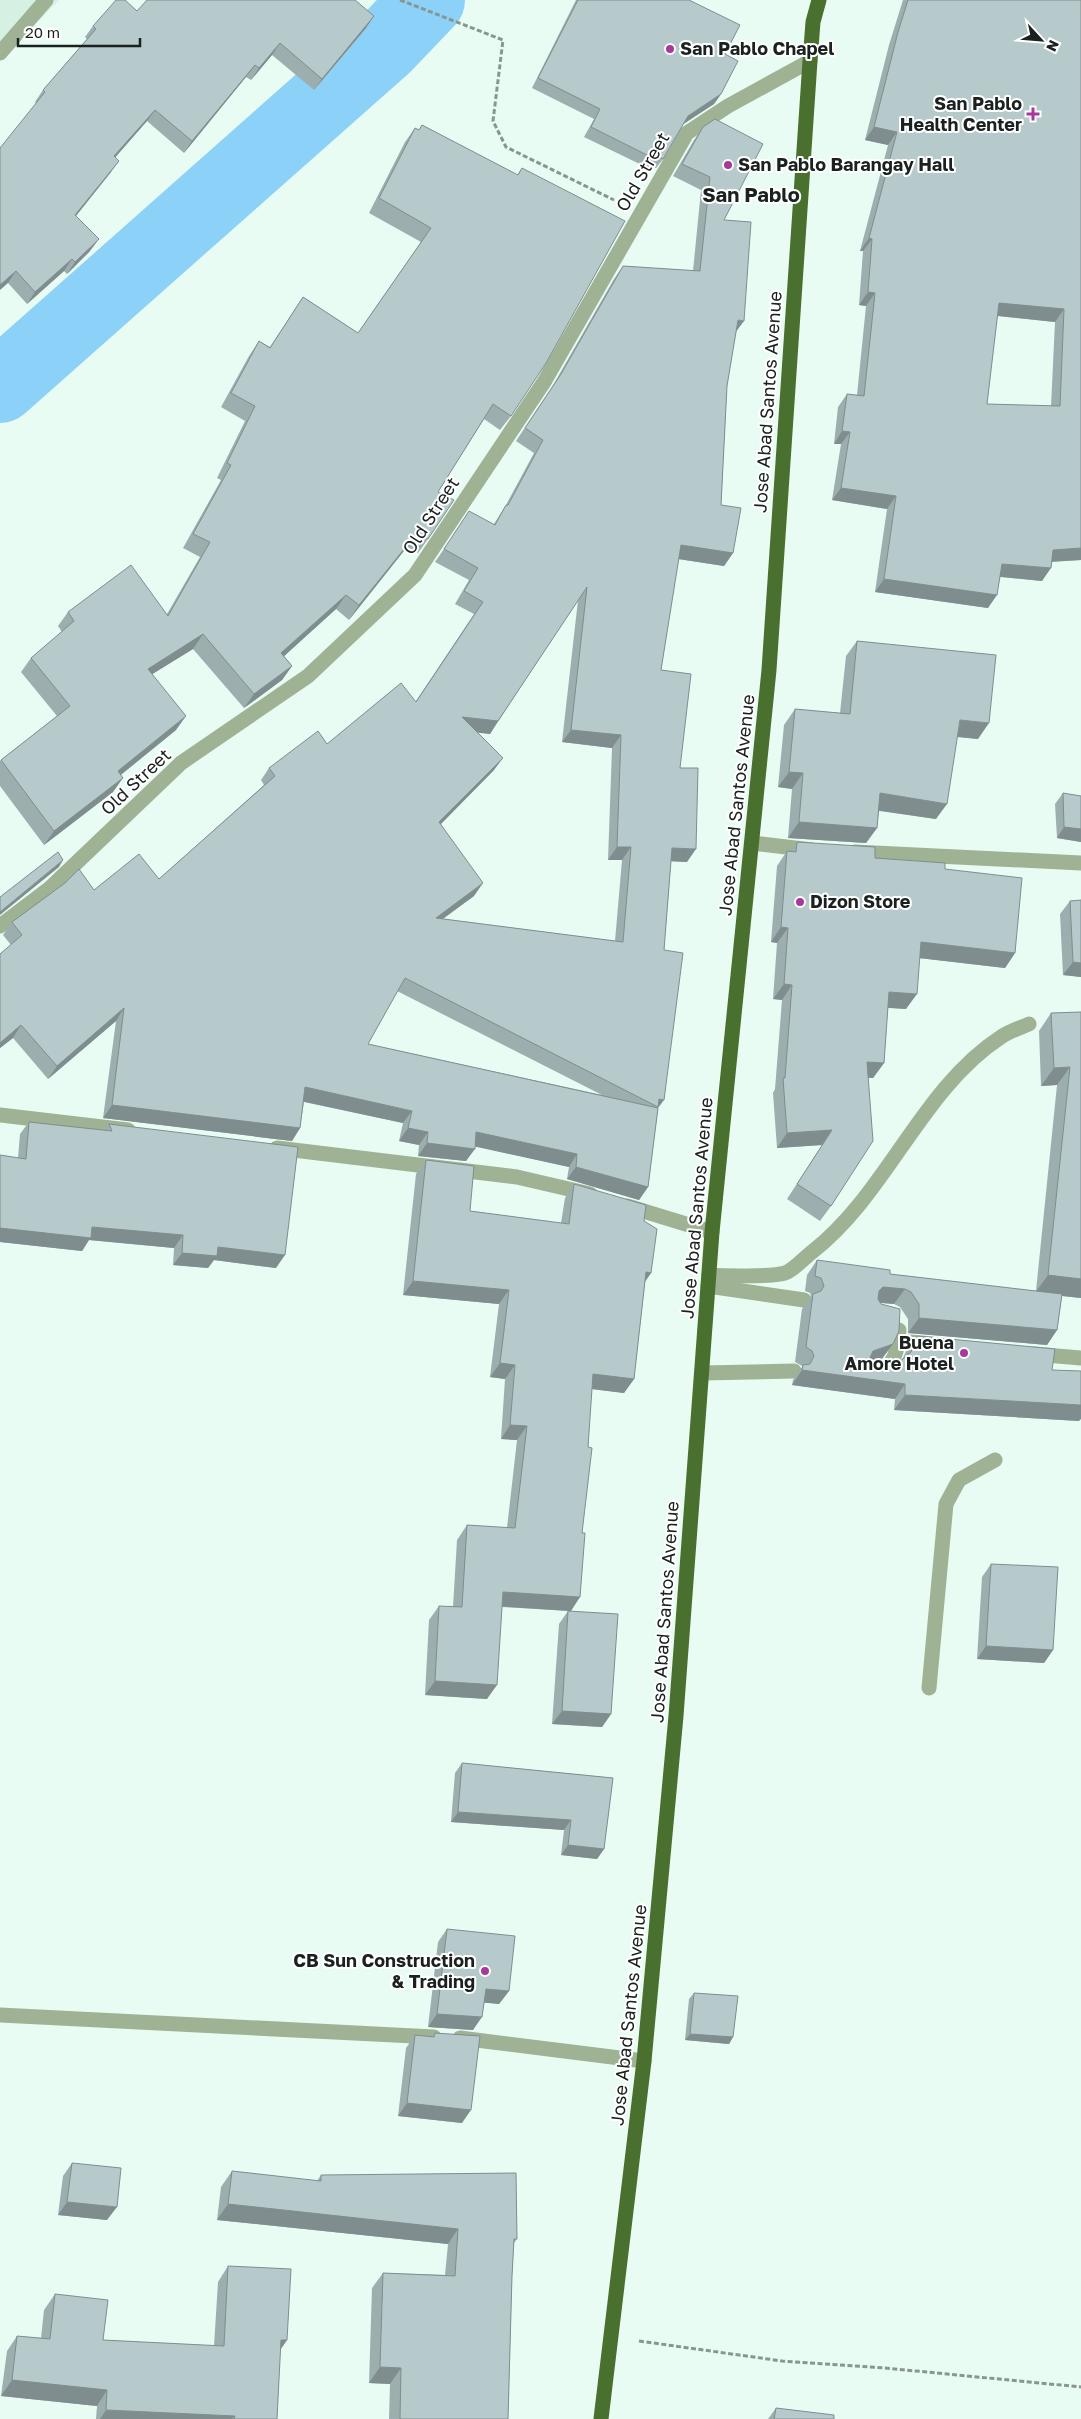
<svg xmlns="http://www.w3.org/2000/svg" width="1081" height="2419" viewBox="0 0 1081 2419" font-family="'Golos Text',sans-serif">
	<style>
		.built { fill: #d6f0e4 }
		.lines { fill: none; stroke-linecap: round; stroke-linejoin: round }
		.river { stroke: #8cd1f7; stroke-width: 74 }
		.path { stroke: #899690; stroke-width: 3; stroke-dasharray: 5 2.5; stroke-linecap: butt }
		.service { stroke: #9fb394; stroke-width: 15 }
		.minor { stroke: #9fb394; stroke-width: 15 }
		.tertiary { stroke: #9fb394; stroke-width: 15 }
		.trunk { stroke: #4a702f; stroke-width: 15 }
		.wall { fill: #9daeaf; fill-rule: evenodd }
		.shaded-wall { fill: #7f8d8e }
		.building { fill: #b6cacb; stroke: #7f8d8e; fill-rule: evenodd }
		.poi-dot { fill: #a63a9a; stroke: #fff; stroke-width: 2 }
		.labels { text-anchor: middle; stroke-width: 4; stroke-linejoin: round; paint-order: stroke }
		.poi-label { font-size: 18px; font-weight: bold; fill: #1a211e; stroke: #fff; text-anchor: start }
		.street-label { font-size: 18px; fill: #1a211e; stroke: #fff }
		.quarter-label { font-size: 20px; font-weight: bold; fill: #1a211e; stroke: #fff }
	</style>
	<rect width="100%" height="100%" fill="#e9fcf3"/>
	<!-- built -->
	<path class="built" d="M0 0H59L0 61Z"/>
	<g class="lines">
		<!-- river -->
		<path class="river" d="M0 386 385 45 428 0"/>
		<!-- path -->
		<path class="path" d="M400 0 503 40 493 121 506 147 614 200
			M639 2341 782 2361 885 2368 1081 2387"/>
		<!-- service -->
		<path class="service" d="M708 1286 804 1300
			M898 1341 932 1344
			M1034 1354 1081 1358
			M874 1372C895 1369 898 1349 899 1330
			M702 1373 794 1371
			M929 1688 946 1504 959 1480 995 1460
			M0 2015 434 2037
			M460 2038 644 2061"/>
		<!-- minor -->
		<path class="minor" d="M752 843 812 850
			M855 852 1081 863
			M0 926 50 888 181 763 308 676 415 575 544 382 687 133 728 106 810 61
			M0 1115 128 1130
			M277 1148 517 1177 590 1194
			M627 1206 712 1232
			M709 1275C725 1276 771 1277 785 1273 794 1270 804 1258 812 1252 887 1194 921 1089 1001 1037 1009 1031 1020 1028 1029 1024"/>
		<!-- tertiary -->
		<path class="tertiary" d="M0 53 46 0"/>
		<!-- trunk -->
		<path class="trunk" d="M601 2419 644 2061 676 1716 712 1232 769 670 810 61 813 22 819 0"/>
	</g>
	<!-- wall -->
	<path class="wall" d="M576 0H689L725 54 721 94 714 104 683 124 663 159 656 168 652 166 650 169 584 137 594 119 532 88Z
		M903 0H1081V560L1052 562 1042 581 1000 577 988 608 875 592 887 509 832 500 841 444H834L838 407 847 394 857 395 866 306 859 305 863 251H860L888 145 865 140 889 45ZM997 316 1055 322 1051 406 987 404Z
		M137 11 366 28 314 90 272 55 251 80 246 77 184 153 147 121 115 157 111 172 76 216 90 251 67 274 64 271 27 304 8 283 36 103 35 102 43 90 87 39 85 37 93 26Z
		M422 125 517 175 522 168 511 416 500 430 484 419 438 492 428 539 418 553 407 547 349 620 336 609 284 656 292 666 282 680 244 708 193 649 152 674 176 730 121 775 113 792 44 845 0 786V761L1 760 57 716 21 672 31 658 62 632 58 626 68 612 167 614 200 557 183 548 221 480 217 478 245 421 221 407 249 356 259 341 270 347 303 297 358 333 421 242 369 213 405 142 415 128 419 130Z
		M703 127 724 220 736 332 727 386 721 505 733 553 724 566 678 559 661 670 680 768 687 862 671 861 664 950 658 1109 648 1187 639 1200 567 1179 569 1167 475 1146 466 1161 418 1156 419 1145 399 1141 403 1123 304 1102 300 1128 292 1141 103 1118 116 1021 48 1079 13 1038 0 1048V954L11 945 3 935 12 922 94 890 159 879 264 785 261 780 269 768 327 744 416 701 474 614 455 604 469 580 435 562 461 524H494L506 505 534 453 516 441 552 387 614 279 623 266 693 271 701 190 673 176 694 140ZM578 600 562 742 612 748 608 860H622L615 941 443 919 474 896 441 824 494 770 477 732 490 734ZM397 991 602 1095 368 1044Z
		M857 641 978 739 957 737 936 819 879 811 877 828 866 843 788 838 792 789 778 787 784 725 795 709 840 713 846 656Z
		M1063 793 1081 796V842L1057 838 1055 804Z
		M797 842 875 858 945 869 1015 953 1005 968 919 958 906 1009 888 1008 884 1063 873 1078H868L831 1206 820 1221 787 1199 822 1145 777 1148 773 1093 775 1089 782 1000 773 999 777 943 771 942 777 866 787 851H791Z
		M1081 900V977L1063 975 1060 914 1070 901Z
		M1081 1012V1298L1062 1296 1057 1330 1047 1345 908 1333V1319L900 1307 894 1304 880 1303 882 1359 872 1363 876 1367 897 1364 903 1358 906 1351 917 1336 1052 1370 1079 1421 894 1410 895 1399 792 1385 793 1380 802 1367V1366L795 1362 802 1309 811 1296 810 1293 805 1291 807 1275 817 1260 890 1274 1036 1291 1057 1085 1041 1086 1039 1031 1051 1013Z
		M29 1122 105 1130 109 1124 276 1268 214 1260 208 1268 173 1265 174 1248 89 1240 82 1251 0 1242V1155L18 1158 20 1134Z
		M426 1160 470 1211 561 1223 565 1198 574 1184 644 1221 651 1273 645 1282 634 1379 624 1393 592 1389 571 1611 611 1714 602 1727 552 1724 559 1624 568 1611 502 1607 487 1699 425 1695 429 1620 439 1606 453 1607 457 1540 467 1525 507 1528 517 1440 501 1439 505 1379 490 1377 499 1304 403 1295 416 1174Z
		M991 1564 1053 1650 1044 1663 977 1659 982 1577Z
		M462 1763 613 1778 604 1849 597 1859 561 1855 564 1830 451 1822 455 1773Z
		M447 1929 509 1991 499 2004 484 2002 473 2030 428 2027 438 1942Z
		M694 1993 733 2037 729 2044 685 2040 689 1999Z
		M435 2033 462 2123 398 2116 406 2048 415 2035 432 2037Z
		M72 2163 107 2220 58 2215 63 2176Z
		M232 2171 317 2181 321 2175 517 2239 514 2243 512 2276 508 2419H389L390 2384 369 2383 372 2288 383 2273 445 2275 448 2244 217 2220 221 2187Z
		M228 2266 287 2340 280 2350 277 2419H96L97 2406 1 2396 7 2351 17 2336 41 2338 44 2310 55 2294 103 2340 214 2346 218 2282Z
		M776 2408 834 2419H768Z"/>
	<!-- shaded-wall -->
	<path class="shaded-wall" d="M374 16 366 28 314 90 322 79Z
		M280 43 272 55 251 80 259 68Z
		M255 65 246 77 184 153 192 141Z
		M721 94 714 104 682 125 688 116Z
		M155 110 147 121 106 168 114 156Z
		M874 127 897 132 888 145 865 140Z
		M119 161 111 172 67 227 75 215Z
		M869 238 872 239 863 251H860Z
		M99 239 90 251 67 274 75 262Z
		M72 259 64 271 27 304 35 292Z
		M16 271 8 283 0 290V285Z
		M868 292 875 293 866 306 859 305Z
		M999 303 1064 309 1055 322 990 315Z
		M738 320 744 321 735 333Z
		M842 431 850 432 841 444H834Z
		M841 488 896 496 887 509 832 500Z
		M417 533 407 547 349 620 359 605Z
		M681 545 733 553 724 566 672 558Z
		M1081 548V560L1044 562 1053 550Z
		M1002 564 1051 568 1042 581 993 576Z
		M884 579 997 595 988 608 875 592Z
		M346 595 336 609 271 668 281 653Z
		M203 634 193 649 138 683 148 669Z
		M292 666 282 680 244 708 254 694Z
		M186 716 176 730 108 785 118 771Z
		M462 717 498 721 490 734 453 730Z
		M960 720 989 723 978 739 949 736Z
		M571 730 621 735 612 748 562 742Z
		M503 758 494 770 430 835 439 822Z
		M789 772 803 773 792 789 778 787Z
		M123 778 113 792 44 845 54 831Z
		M880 793 947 804 936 819 869 809Z
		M799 822 877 828 866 843 788 838Z
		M1064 827 1081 829V842L1057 838Z
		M617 847H631L622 860H608Z
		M672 848 696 849 687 862 664 861Z
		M63 860 59 867 0 915V912Z
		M483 883 474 896 427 930 436 918Z
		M781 927 788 928 777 943 771 942Z
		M921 942 1015 953 1005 968 910 957Z
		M1073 962 1081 963V977L1063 975Z
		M784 984 792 985 782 1000 773 999Z
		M889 992 917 994 906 1009 879 1007Z
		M124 1008 116 1021 48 1079 57 1066Z
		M21 1025 13 1038 0 1048V1043Z
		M867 1062 884 1063 873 1078 857 1077Z
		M1070 1067 1057 1085 1041 1086 1054 1068Z
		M305 1087 412 1111 403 1123 296 1100Z
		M659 1099 664 1100 655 1112H654L658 1107Z
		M112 1105 300 1128 292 1141 103 1118Z
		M408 1128 428 1132 419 1145 399 1141Z
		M832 1130 822 1145 777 1148 787 1133Z
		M476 1132 577 1154 569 1167 468 1145Z
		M427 1143 475 1149 466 1161 418 1156Z
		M576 1167 648 1187 639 1200 567 1179Z
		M92 1227 183 1235 174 1248 89 1240 82 1251 0 1242V1228Z
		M218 1247 285 1255 276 1268 214 1260 208 1268 173 1265 182 1253Z
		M646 1272 651 1273 641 1287Z
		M1048 1275 1081 1279V1298L1035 1293Z
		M413 1281 509 1290 499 1304 403 1295Z
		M883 1287 905 1289 894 1304 873 1302 879 1291Z
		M919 1318 1057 1330 1047 1345 908 1333Z
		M893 1344 882 1359 862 1366 873 1351Z
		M500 1363 515 1365 505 1379 490 1377Z
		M802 1370 905 1384 895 1399 792 1385Z
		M593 1374 634 1379 624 1393 583 1388Z
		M905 1395 1081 1405V1419L1079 1421 894 1410Z
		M510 1425 527 1426 517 1440 501 1439Z
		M503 1592 580 1597 571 1611 493 1606Z
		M986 1646 1053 1650 1044 1663 977 1659Z
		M435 1681 497 1685 487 1699 425 1695Z
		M562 1711 611 1714 602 1727 552 1724Z
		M458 1812 571 1820 564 1830 451 1822Z
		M568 1845 604 1849 597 1859 561 1855Z
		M486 1989 509 1991 499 2004 477 2002Z
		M437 2014 482 2017 473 2030 428 2027Z
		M690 2034 733 2037 729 2044 685 2040Z
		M407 2103 471 2110 462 2123 398 2116Z
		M67 2202 117 2207 107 2220 58 2215Z
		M228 2204 458 2229 448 2244 217 2220Z
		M281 2340H287L276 2356Z
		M380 2367 401 2368 390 2384 369 2383Z
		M12 2380 107 2390 97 2406 1 2396Z
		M106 2410 235 2416 232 2419H100Z"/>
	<!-- building -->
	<path class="building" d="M116 0H125L137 11 147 0H355L374 16 322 79 280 43 259 68 255 65 192 141 155 110 114 156 119 161 75 215 99 239 75 262 72 259 35 292 16 271 0 285V148L45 92 43 90 96 29 93 26Z
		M578 0H689L740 25 725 54 738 61 721 94 688 116 663 159 658 156 657 160 591 127 600 109 538 78Z
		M908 0H1081V548L1053 550 1051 568 1002 564 997 595 884 579 896 496 841 488 850 432 842 431 847 394 864 396 875 293 868 292 872 239 869 238 897 132 874 127 898 32ZM999 303 1064 309 1060 406 987 404Z
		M715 119 763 144 724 220 751 222 744 321 738 320 727 386 721 505 741 508 733 553 681 545 661 670 691 674 680 768H698L696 849 672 848 664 950 683 953 664 1100 659 1099 658 1107 405 978 368 1044 658 1108 648 1187 576 1167 577 1154 476 1132 475 1149 427 1143 428 1132 408 1128 412 1111 305 1087 300 1128 112 1105 124 1008 57 1066 21 1025 0 1043V954L22 935 12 922 65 883 79 869 94 890 139 854 159 879 275 776 269 768 318 731 327 744 401 683 416 702 483 602 464 591 478 568 444 549 469 511 495 525 506 505H508L543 440 525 428 561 374 623 266 700 271 710 177 682 164 703 127ZM587 587 571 730 621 735 617 847H631L623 942 436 918 483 883 439 822 503 758 462 717 498 721Z
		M422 125 518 175 522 168 625 221 546 363 511 416 493 404 438 492 454 500 428 539 417 533 359 605 346 595 281 653 292 666 254 694 203 634 148 669 186 716 118 771 123 778 54 831 1 760 70 706 31 658 74 621 68 612 131 565 168 616 210 542 193 534 231 465 227 463 255 406 231 393 259 341 270 348 303 297 358 333 431 228 379 198 415 128 419 130Z
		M857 641 996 655 989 723 960 720 947 804 880 793 877 828 799 822 803 773 789 772 795 709 850 714Z
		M1063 793 1081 796V829L1064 827Z
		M797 842 875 847V858L945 863V869L1022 878 1015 953 921 942 917 994 889 992 884 1063 867 1062 873 1141 831 1206 797 1184 832 1130 787 1133 783 1078H785L792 985 784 984 788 928 781 927 787 851 796 852Z
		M58 852 63 860 0 912V897Z
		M1081 900V963L1073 962 1070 901Z
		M1081 1012V1279L1048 1275 1070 1067 1054 1068 1051 1013Z
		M29 1122 112 1131 109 1124 298 1147 285 1255 218 1247 217 1256 182 1253 183 1235 92 1227 91 1238 0 1228V1155L26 1159Z
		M426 1160 474 1166 470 1211 569 1224 574 1184 646 1205 644 1221 657 1229 651 1273 646 1272 634 1379 593 1374 588 1447 592 1448 582 1533H585L580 1597 503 1592 497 1685 435 1681 439 1606 462 1607 467 1525 515 1528 527 1426 510 1425 515 1365 500 1363 509 1290 413 1281Z
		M817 1260 890 1270V1274L1062 1294 1057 1330 919 1318V1304L911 1292 905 1289 883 1287 879 1291 878 1299 881 1304 900 1309 899 1331 893 1344 873 1351 869 1360 876 1367 897 1364 911 1352 917 1336 1055 1349 1052 1370 1081 1371V1405L905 1395V1384L802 1370 803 1365 810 1364 814 1356 812 1351 806 1347 813 1294 821 1291 824 1286 821 1278 815 1276Z
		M991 1564 1058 1567 1053 1650 986 1646Z
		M568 1611 618 1614 611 1714 562 1711Z
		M462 1763 613 1778 604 1849 568 1845 571 1820 458 1812Z
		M447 1929 515 1936 509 1991 486 1989 482 2017 437 2014Z
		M694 1993 738 1996 733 2037 690 2034Z
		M435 2033 480 2036 471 2110 407 2103 415 2035 434 2037Z
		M72 2163 121 2168 117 2207 67 2202Z
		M232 2171 321 2181V2175L516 2173 517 2239H514L512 2276 508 2419H400L401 2368 380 2367 383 2273 455 2276 458 2229 228 2204Z
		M228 2266 291 2269 287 2340H281L277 2419H234L235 2416 106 2410 107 2390 12 2380 17 2336 50 2339 55 2294 108 2300 103 2340 224 2346Z
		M776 2408 834 2415V2419H774Z"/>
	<!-- markers -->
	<g class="poi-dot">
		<circle cx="670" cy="49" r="5"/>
		<path d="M1030.5 106.5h5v5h5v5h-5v5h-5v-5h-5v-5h5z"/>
		<circle cx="728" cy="165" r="5"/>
		<circle cx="800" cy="902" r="5"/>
		<circle cx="964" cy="1353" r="5"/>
		<circle cx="485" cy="1971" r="5"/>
	</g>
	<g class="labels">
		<!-- poi labels -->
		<g class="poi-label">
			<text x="680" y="55">San Pablo Chapel</text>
			<text x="1022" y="110" text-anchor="end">San Pablo<tspan x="1022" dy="21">Health Center</tspan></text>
			<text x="738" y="171">San Pablo Barangay Hall</text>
			<text x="810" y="908">Dizon Store</text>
			<text x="954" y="1349" text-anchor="end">Buena<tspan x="954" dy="21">Amore Hotel</tspan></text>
			<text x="475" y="1967" text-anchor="end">CB Sun Construction<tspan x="475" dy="21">&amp; Trading</tspan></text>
		</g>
		<!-- street labels -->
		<g class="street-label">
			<text transform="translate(643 172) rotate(-60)" y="6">Old Street</text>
			<text transform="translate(768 402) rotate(-86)" y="6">Jose Abad Santos Avenue</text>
			<text transform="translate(431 516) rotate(-57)" y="6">Old Street</text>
			<text transform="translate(136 782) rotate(-43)" y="6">Old Street</text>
			<text transform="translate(737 805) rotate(-84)" y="6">Jose Abad Santos Avenue</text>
			<text transform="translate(697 1208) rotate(-85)" y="6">Jose Abad Santos Avenue</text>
			<text transform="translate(665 1612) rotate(-86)" y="6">Jose Abad Santos Avenue</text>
			<text transform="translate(629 2015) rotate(-84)" y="6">Jose Abad Santos Avenue</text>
		</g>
		<!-- quarter labels -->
		<g class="quarter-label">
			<text x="751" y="202">San Pablo</text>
		</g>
	</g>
	<!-- north arrow -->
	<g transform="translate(1041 40) rotate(116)" stroke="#ffffff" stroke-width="4" paint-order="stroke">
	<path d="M0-4L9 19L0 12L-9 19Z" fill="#1a211e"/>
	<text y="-8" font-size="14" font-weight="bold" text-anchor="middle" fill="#1a211e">N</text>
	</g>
	<!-- scale -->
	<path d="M18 38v8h122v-8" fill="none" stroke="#1a211e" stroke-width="2.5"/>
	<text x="25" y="38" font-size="15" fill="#1a211e" stroke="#ffffff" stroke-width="4" paint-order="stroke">20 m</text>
</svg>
